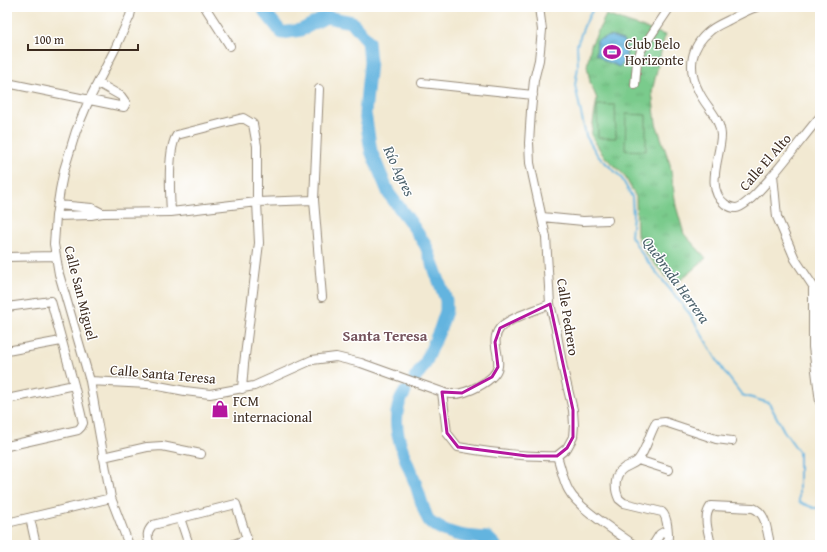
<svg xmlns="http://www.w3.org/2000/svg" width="827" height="552" viewBox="0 0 827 552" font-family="'Gentium Book Plus',serif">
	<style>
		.park { fill: url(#park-tufts); stroke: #5a7a55 }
		.garden { fill: #7acb8c; stroke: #5a7a55 }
		.water { fill: url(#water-waves); stroke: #506f7e }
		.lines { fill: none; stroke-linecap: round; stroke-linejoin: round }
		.stream { stroke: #64b4df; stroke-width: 2 }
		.river { stroke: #64b4df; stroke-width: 13 }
		.minor-casing { stroke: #968a78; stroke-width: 10 }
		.minor { stroke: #fff; stroke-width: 8 }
		.marked { fill: none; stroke: #b5179e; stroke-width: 3; stroke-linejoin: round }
		.labels { text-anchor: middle; stroke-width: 3; stroke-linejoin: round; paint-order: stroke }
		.poi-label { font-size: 14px; fill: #3b2a1e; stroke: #fff; text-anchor: start }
		.street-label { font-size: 14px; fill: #3b2a1e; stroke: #fff }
		.water-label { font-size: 15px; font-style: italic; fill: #4b616b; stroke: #fff }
		.neighbourhood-label { font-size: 15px; font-weight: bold; fill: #75535c; stroke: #fff }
	</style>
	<defs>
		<pattern id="park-tufts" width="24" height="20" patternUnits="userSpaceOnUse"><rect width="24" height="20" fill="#7acb8c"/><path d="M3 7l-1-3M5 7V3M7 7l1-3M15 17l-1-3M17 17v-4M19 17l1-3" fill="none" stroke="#6aae78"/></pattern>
		<pattern id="water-waves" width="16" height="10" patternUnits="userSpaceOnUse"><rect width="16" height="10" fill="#64b4df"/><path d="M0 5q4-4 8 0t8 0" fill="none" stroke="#5493b4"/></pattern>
	</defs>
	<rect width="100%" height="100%" fill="#fff"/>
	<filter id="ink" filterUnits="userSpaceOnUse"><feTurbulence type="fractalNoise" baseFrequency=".025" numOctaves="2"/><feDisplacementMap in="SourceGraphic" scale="8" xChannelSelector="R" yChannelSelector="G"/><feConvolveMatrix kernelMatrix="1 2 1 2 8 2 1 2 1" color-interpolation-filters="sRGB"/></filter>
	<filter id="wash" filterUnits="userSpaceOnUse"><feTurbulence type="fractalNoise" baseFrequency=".012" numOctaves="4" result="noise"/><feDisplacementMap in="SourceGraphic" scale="16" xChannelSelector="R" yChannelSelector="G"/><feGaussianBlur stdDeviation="0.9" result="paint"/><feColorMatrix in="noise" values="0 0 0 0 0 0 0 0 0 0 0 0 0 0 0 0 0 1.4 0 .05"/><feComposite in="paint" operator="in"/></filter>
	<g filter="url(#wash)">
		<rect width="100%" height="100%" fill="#f2e9d2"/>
		<!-- park -->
		<path class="park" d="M606 15 665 35 652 92 656 123 670 164 676 206 684 234 706 258 674 286 647 255 637 236 636 197 624 175 603 155 591 135 597 99 590 82 587 66 591 45Z"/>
		<!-- garden -->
		<path class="garden" d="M597 105H615L616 138H598Z
			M626 114 646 115V151L625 150Z"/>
		<!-- water -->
		<path class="water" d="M610 36 623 40 627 49 626 60 619 67 605 61 596 54 597 40Z"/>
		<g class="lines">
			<!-- stream -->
			<path class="stream" d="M594 7 584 26 577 45 578 67 575 85 586 136 598 156 621 177 632 197 633 216 631 236 644 257 689 313 723 370 742 395 769 403 784 431 799 452V502L814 508H820"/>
			<!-- river -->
			<path class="river" d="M263 7 265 12 282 33 301 30 326 17 352 22 368 41 370 62 365 113 371 151 389 194 411 223 426 246 446 300V311L440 329 425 364 415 378
				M405 392C385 421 405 456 416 485 419 493 425 517 430 522 432 524 435 525 438 527 454 536 469 537 488 538L495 545"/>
		</g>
	</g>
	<g filter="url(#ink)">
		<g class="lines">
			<!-- minor casing -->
			<g class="minor-casing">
				<path id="minor" d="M205 7 230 46
					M539 7 542 30 539 60 534 80 531 111 529 143 530 163 546 237 550 304 556 329 563 369 573 410 574 425 573 437 567 448 557 456
					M757 7C747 10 738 15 729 20 723 23 716 26 711 30 690 46 687 69 699 92 706 107 720 117 721 135 721 156 704 188 725 204 728 206 732 208 736 208 753 207 805 133 820 117
					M7 83 124 107 126 103 121 96 98 83
					M422 83 533 95
					M635 85 637 62 641 50 670 7
					M319 89 314 200 322 297
					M773 175 777 217 795 259 813 286V347L820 402
					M58 205 92 208 102 213
					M171 212C170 194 167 149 177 135L243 118 253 124 257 146V202L259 243 244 364 242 389
					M56 216 91 215 102 213 171 212 257 202 314 200
					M542 217 583 221 608 220
					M7 257 55 256
					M7 307 51 301 74 385 83 423 81 427 78 430 7 446
					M7 351 61 341
					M90 381 148 384 185 391 210 394 254 386 312 360 336 357 361 363 442 392C444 393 448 394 451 394 465 395 496 381 498 366 500 353 490 340 500 328 510 317 537 310 550 304
					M442 392 447 433 458 447C491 453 523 457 557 456
					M7 399 74 385
					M557 456C561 467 563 481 569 491 578 508 618 533 634 545
					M103 457 147 447 162 446 201 454
					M638 460 669 470
					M30 518 36 545
					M180 518 189 545
					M7 523 111 498
					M129 545 111 498 90 381 59 274 54 244 56 216 60 190 64 170 76 131 89 100 115 49 130 16 132 7
					M150 545C147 536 146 532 153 525L236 504 247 539 232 545
					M653 545 660 534 667 530
					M667 545C669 537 668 517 662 512L624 503 619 499C614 489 614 474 624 468 629 465 634 464 638 460 647 449 649 434 656 423L665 422 716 439 732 441
					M711 545C709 533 702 517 711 506L753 508C766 513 766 527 769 539"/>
			</g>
			<!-- minor -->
			<use href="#minor" class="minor"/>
		</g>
	</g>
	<!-- marked area -->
	<path class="marked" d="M550 304 573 410V437L567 448 557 456H527L458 447 447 433 442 392 462 393 492 377 498 367 495 342 500 328Z"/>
	<!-- icons -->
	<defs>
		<g id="stadium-bare" transform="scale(1.38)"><path d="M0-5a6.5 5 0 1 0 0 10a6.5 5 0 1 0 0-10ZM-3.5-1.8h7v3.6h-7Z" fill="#b5179e" stroke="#fff" stroke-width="2.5" paint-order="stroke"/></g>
		<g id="shop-bare" transform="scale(1.38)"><path d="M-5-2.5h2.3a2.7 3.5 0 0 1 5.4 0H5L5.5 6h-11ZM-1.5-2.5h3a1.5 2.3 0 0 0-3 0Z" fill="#b5179e" stroke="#fff" stroke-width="2.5" paint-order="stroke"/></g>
	</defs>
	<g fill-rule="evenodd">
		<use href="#stadium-bare" x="612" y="52"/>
		<use href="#shop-bare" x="220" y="409"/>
	</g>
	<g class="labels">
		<!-- poi labels -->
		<g class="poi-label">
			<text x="625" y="49">Club Belo<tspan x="625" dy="16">Horizonte</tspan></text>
			<text x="233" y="406">FCM<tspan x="233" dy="16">internacional</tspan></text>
		</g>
		<!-- street labels -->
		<g class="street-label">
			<text transform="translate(765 162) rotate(-49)" y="5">Calle El Alto</text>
			<text transform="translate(81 293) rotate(76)" y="5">Calle San Miguel</text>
			<text transform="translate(568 317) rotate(81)" y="5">Calle Pedrero</text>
			<text transform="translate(163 374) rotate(5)" y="5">Calle Santa Teresa</text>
		</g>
		<!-- water labels -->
		<g class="water-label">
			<text transform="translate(399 171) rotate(65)" y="5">Río Agres</text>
			<text transform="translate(676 280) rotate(54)" y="5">Quebrada Herrera</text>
		</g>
		<!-- neighbourhood labels -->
		<g class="neighbourhood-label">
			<text x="385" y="341">Santa Teresa</text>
		</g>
	</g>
	<!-- margin -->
	<rect width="827" height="552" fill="none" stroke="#fff" stroke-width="24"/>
	<!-- scale -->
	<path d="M28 44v6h110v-6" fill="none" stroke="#3b2a1e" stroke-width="2"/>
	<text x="34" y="44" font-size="12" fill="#3b2a1e" stroke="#ffffff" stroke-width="3" paint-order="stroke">100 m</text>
</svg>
